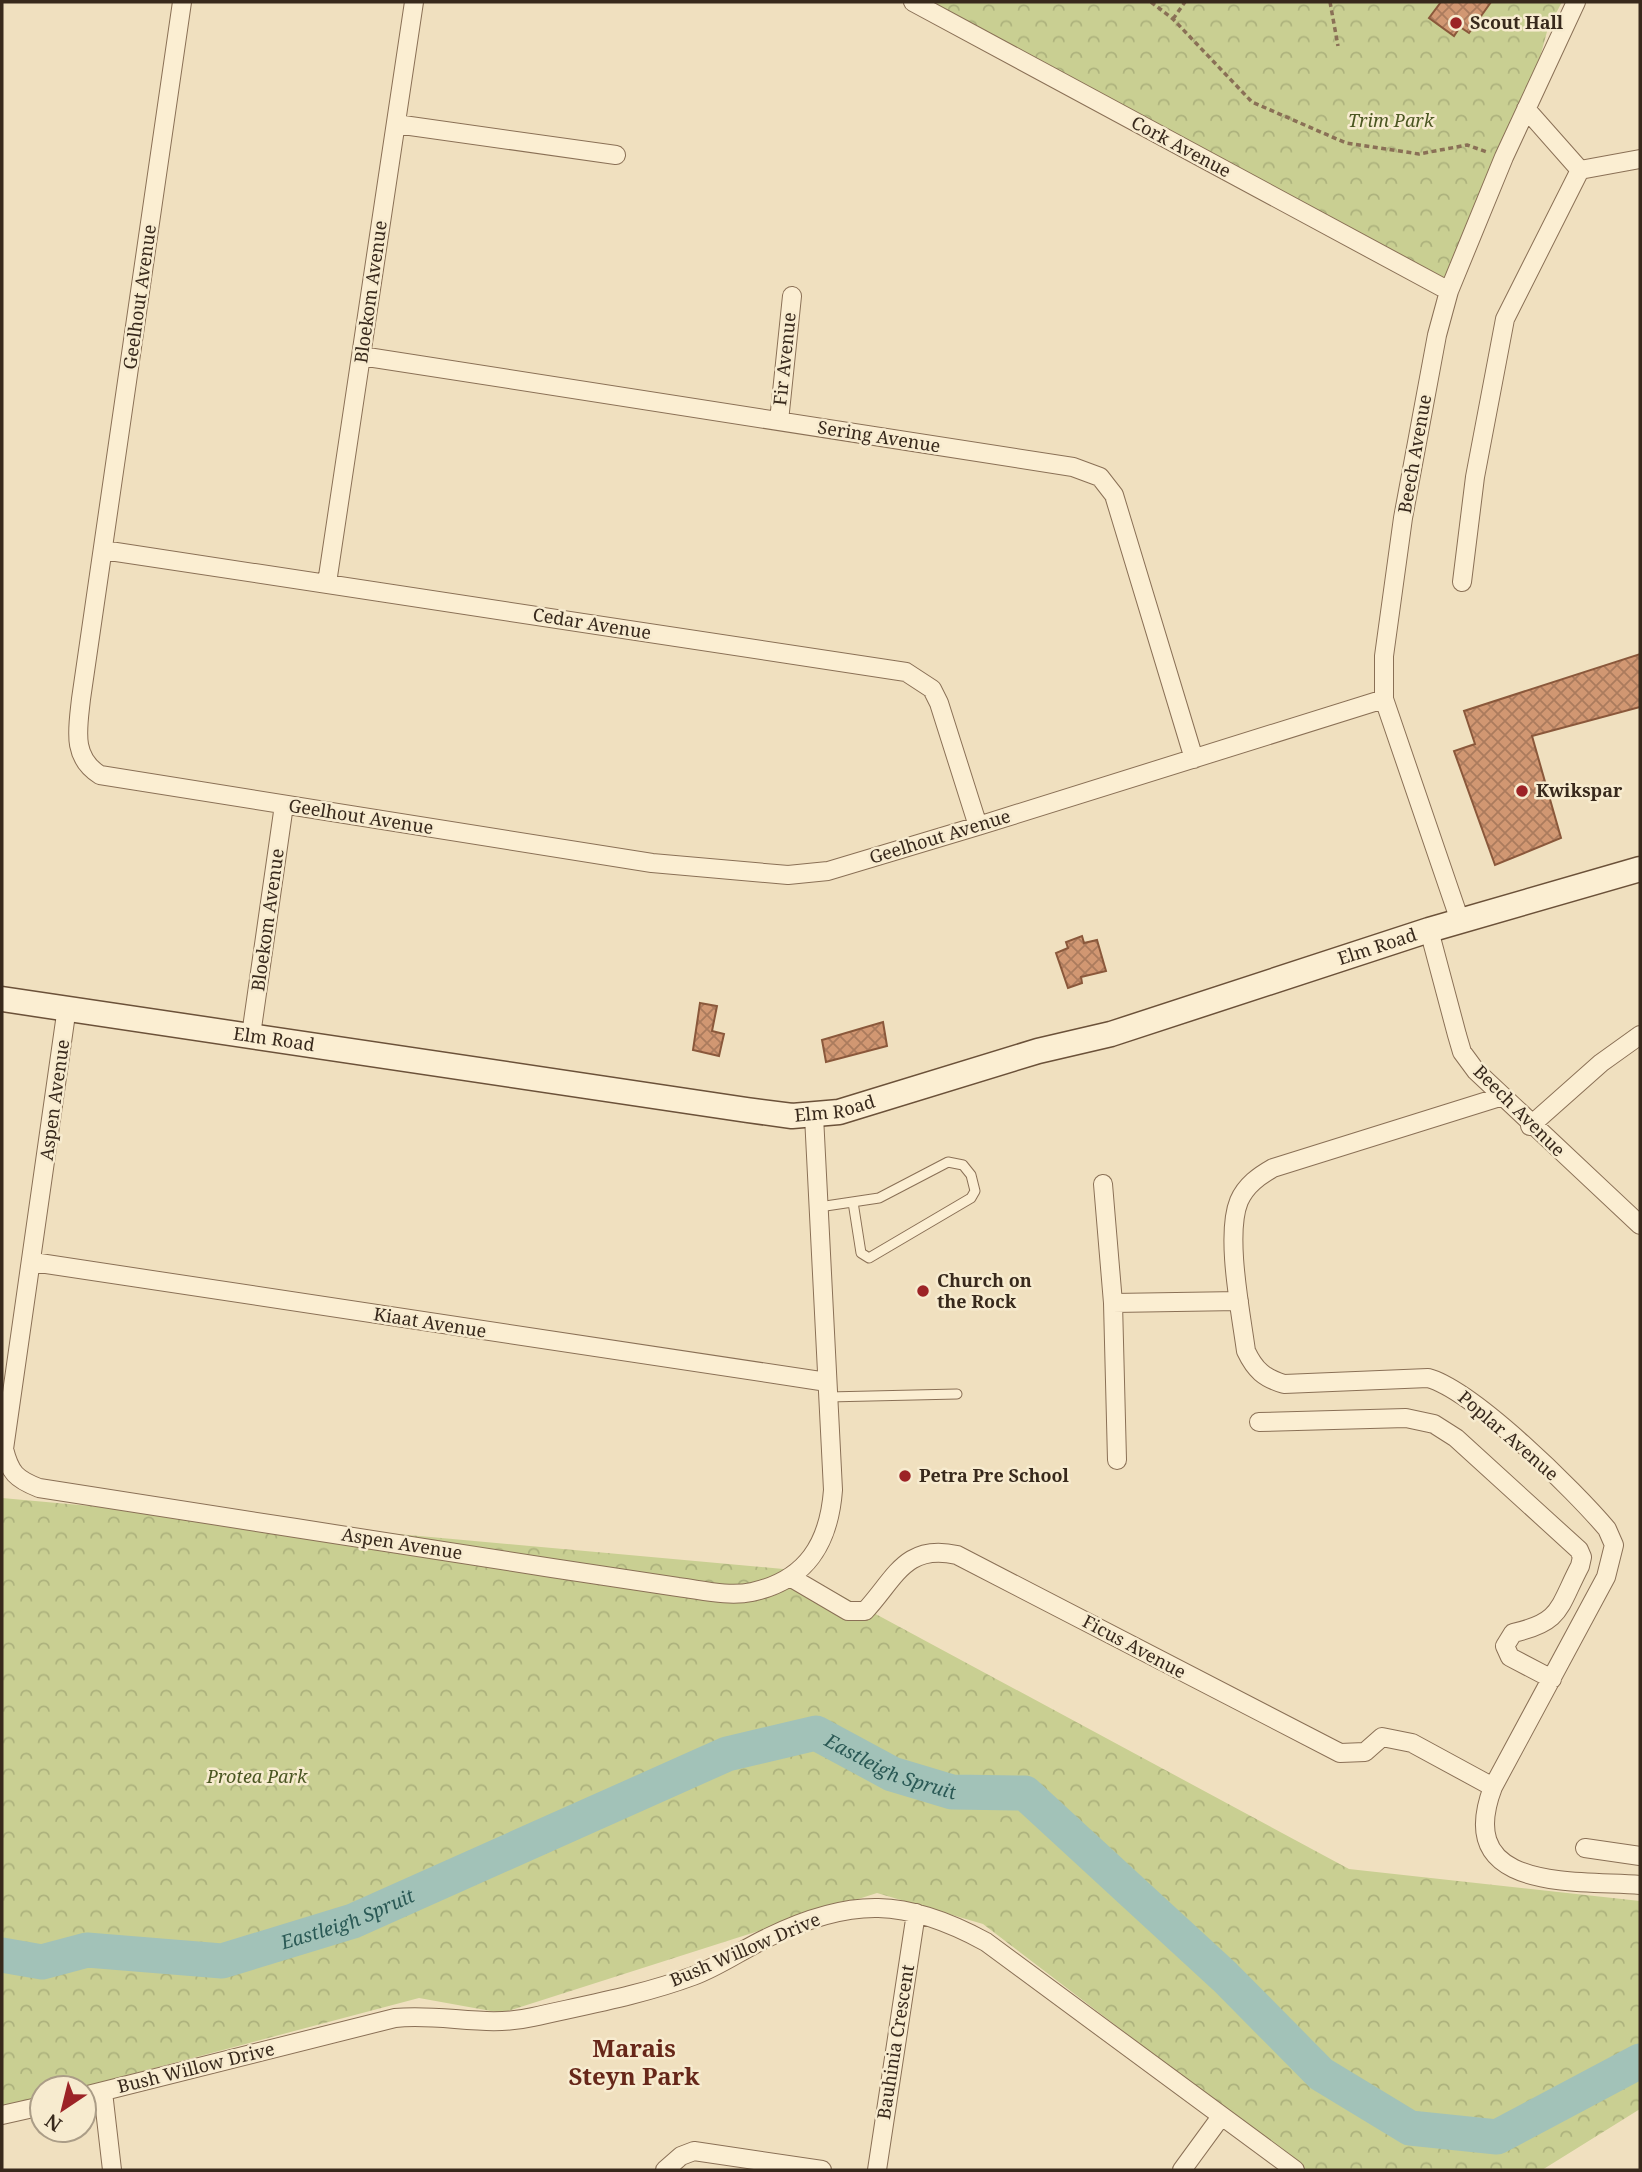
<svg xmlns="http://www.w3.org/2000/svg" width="1642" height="2172" viewBox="0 0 1642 2172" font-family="'Noto Serif',serif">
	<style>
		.forest { fill: url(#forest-crowns) }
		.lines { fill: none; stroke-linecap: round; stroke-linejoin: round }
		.river { stroke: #a2c2b8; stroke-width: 35 }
		.building { fill: url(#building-cross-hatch); stroke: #8a583b; stroke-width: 2 }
		.lane-casing { stroke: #8a7056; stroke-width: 11 }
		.street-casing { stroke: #8a7056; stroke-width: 20 }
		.secondary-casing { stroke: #6b5139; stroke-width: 27 }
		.path { stroke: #8a7056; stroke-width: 3.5; stroke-dasharray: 5 3.5; stroke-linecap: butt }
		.lane { stroke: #fbeed2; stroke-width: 9 }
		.street { stroke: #fbeed2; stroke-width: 18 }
		.secondary { stroke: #fbeed2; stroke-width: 24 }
		.poi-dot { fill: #9c2326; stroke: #f7ebcf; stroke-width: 2.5 }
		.labels { text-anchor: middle; stroke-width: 5; stroke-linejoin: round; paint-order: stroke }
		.poi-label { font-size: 18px; font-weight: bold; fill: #38291c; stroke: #f7ebcf; text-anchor: start }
		.park-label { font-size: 18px; font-style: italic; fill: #4a5621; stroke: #f7ebcf }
		.street-label { font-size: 18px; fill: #38291c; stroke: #f7ebcf }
		.water-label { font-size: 19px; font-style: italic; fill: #2a5955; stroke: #f7ebcf }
		.district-label { font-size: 24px; font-weight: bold; fill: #672719; stroke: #f7ebcf }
	</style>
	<defs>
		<pattern id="forest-crowns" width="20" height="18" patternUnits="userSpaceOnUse" patternTransform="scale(1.75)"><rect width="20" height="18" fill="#c9cf92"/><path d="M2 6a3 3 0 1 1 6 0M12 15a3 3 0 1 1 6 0" fill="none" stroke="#adb27d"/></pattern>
		<pattern id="building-cross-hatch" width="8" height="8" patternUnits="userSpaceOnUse" patternTransform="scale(1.75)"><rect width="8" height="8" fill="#d19772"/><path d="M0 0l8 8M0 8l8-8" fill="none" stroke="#ab7b5d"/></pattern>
	</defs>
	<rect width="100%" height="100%" fill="#f0e0bf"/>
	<!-- forest -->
	<path class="forest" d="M905 2H1562L1548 28 1539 61 1452 288Z
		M2 1498 794 1570 1349 1869 1640 1901V2109L1542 2170H1305L983 1924 877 1893 502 2013 419 1998 79 2088H42V2098L2 2108Z"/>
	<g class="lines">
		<!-- river -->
		<path class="river" id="s1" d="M2 1955 42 1962 87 1950 222 1961 353 1921 727 1754 816 1733 892 1774 952 1792 1025 1793 1225 1977 1321 2074 1410 2128 1497 2137 1640 2061"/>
	</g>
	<!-- building -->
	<path class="building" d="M1441 2H1491L1469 33 1460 27 1454 36 1429 18Z
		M1640 654V707L1532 736 1561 838 1495 865 1454 751 1475 744 1464 711Z
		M1082 936 1084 943 1097 940 1106 971 1081 977 1082 983 1068 988 1056 953 1068 948 1066 942Z
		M700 1003 717 1006 712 1031 724 1034 719 1056 693 1050Z
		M883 1022 887 1046 826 1062 822 1040Z"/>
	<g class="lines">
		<!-- lane casing -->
		<g class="lane-casing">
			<path id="lane" d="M819 1207 879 1198 948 1162 963 1165 971 1175 975 1191 971 1198 869 1258 861 1253 853 1202
				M828 1397 957 1394"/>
		</g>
		<!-- street casing -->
		<g class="street-casing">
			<path id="street" d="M182 2 81 699C78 728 71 757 100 775L652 863 788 875 828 871 978 826 1384 699
				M913 2 1449 291
				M396 124 616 155
				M1580 170 1640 159
				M361 356 1073 467 1100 477 1114 495 1194 759
				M779 421 792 296
				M103 550 906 672 932 689 939 703 978 826
				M1462 582 1475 477 1505 319 1580 170 1526 109
				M327 583 414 2
				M1460 921 1384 699V656L1403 518 1437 335 1449 291 1504 157 1576 2
				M1429 930 1457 1035 1462 1052 1476 1071 1640 1225
				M67 1007 4 1449C10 1473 16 1479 39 1488 210 1515 381 1541 552 1568 594 1574 636 1581 678 1587 702 1590 728 1597 752 1592 807 1580 829 1543 833 1490L814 1116
				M251 1035 284 805
				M1500 1097 1273 1168C1259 1176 1246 1185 1239 1201 1225 1235 1241 1313 1246 1351 1255 1370 1264 1378 1284 1384L1428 1378C1473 1390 1575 1491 1607 1529L1614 1545 1606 1577 1493 1787C1453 1892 1573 1880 1640 1885
				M1530 1126 1601 1063 1640 1035
				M1103 1184 1113 1303 1239 1301
				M33 1262 827 1382
				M1113 1303 1117 1460
				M1259 1422 1406 1418 1434 1424 1456 1438 1579 1550 1582 1557 1580 1566C1558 1608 1562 1622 1513 1633L1505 1646 1510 1657 1552 1679
				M790 1577 848 1611H865C895 1579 905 1543 957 1555L1340 1753 1365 1752 1382 1737 1412 1743 1493 1787
				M1585 1848 1640 1856
				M103 2092 112 2170
				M84 2096 395 2018C442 2013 486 2028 533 2017 586 2005 642 1995 693 1976 720 1966 743 1949 769 1937 851 1897 906 1898 986 1942L1295 2170
				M2 2115 42 2106
				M665 2170 681 2156 694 2151 822 2170
				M877 2170 916 1913
				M1182 2170 1220 2118"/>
		</g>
		<!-- secondary casing -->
		<g class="secondary-casing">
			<g id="secondary">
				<path id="s2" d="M2 999 747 1110 792 1116 839 1112 1038 1051 1111 1034 1429 930 1640 869"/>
			</g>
		</g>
		<!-- path -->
		<path class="path" d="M1151 2 1173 19 1252 102 1346 143 1419 154 1467 145 1487 152
			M1330 2 1338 46
			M1173 19 1185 2"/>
		<!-- lane -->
		<use href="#lane" class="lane"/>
		<!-- street -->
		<use href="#street" class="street"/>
		<!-- secondary -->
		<use href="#secondary" class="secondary"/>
	</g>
	<!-- markers -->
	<g class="poi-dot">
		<circle cx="1456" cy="23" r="7"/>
		<circle cx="1522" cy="791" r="7"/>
		<circle cx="923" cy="1291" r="7"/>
		<circle cx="905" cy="1476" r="7"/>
	</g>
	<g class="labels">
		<!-- poi labels -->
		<g class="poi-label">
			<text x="1470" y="29">Scout Hall</text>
			<text x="1536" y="797">Kwikspar</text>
			<text x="937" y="1287">Church on<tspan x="937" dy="21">the Rock</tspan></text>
			<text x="919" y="1482">Petra Pre School</text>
		</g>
		<!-- park labels -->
		<g class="park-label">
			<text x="1391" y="127">Trim Park</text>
			<text x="257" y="1783">Protea Park</text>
		</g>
		<!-- street labels -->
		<g class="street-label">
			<text transform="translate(1181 147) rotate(28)" y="6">Cork Avenue</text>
			<text transform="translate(371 292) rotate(-82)" y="6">Bloekom Avenue</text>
			<text transform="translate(140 297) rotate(-82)" y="6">Geelhout Avenue</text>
			<text transform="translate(785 359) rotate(-84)" y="6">Fir Avenue</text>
			<text transform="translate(879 437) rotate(9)" y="6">Sering Avenue</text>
			<text transform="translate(1415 454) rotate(-80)" y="6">Beech Avenue</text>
			<text transform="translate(592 624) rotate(9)" y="6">Cedar Avenue</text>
			<text transform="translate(361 817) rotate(9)" y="6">Geelhout Avenue</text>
			<text transform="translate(940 837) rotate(-17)" y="6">Geelhout Avenue</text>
			<text transform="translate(268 920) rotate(-82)" y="6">Bloekom Avenue</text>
			<text dy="6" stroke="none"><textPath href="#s2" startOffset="1409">Elm Road</textPath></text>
			<text dy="6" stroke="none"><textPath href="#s2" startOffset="275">Elm Road</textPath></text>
			<text transform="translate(55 1100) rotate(-82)" y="6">Aspen Avenue</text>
			<text dy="6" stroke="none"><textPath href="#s2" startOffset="842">Elm Road</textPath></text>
			<text transform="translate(1519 1111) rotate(45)" y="6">Beech Avenue</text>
			<text transform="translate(430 1323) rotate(9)" y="6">Kiaat Avenue</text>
			<text transform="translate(1508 1436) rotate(41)" y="6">Poplar Avenue</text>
			<text transform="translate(402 1544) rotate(9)" y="6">Aspen Avenue</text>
			<text transform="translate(1134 1647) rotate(28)" y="6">Ficus Avenue</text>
			<text transform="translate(745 1950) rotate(-23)" y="6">Bush Willow Drive</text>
			<text transform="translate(896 2042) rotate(-81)" y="6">Bauhinia Crescent</text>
			<text transform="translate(196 2068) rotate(-14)" y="6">Bush Willow Drive</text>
		</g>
		<!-- water labels -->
		<g class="water-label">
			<text dy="7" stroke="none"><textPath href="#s1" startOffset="943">Eastleigh Spruit</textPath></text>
			<text dy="7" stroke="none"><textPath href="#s1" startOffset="355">Eastleigh Spruit</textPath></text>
		</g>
		<!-- district labels -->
		<g class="district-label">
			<text x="634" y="2057">Marais<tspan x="634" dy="28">Steyn Park</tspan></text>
		</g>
	</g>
	<!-- border -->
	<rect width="1642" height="2172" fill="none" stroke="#38291c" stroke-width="7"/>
	<!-- north arrow -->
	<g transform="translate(63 2109) rotate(215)"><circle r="33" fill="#f7ebcf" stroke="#ab9d87" stroke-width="2"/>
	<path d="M0-5L12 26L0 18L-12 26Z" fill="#9c2326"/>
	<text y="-10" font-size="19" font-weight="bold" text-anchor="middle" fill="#38291c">N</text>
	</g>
</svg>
